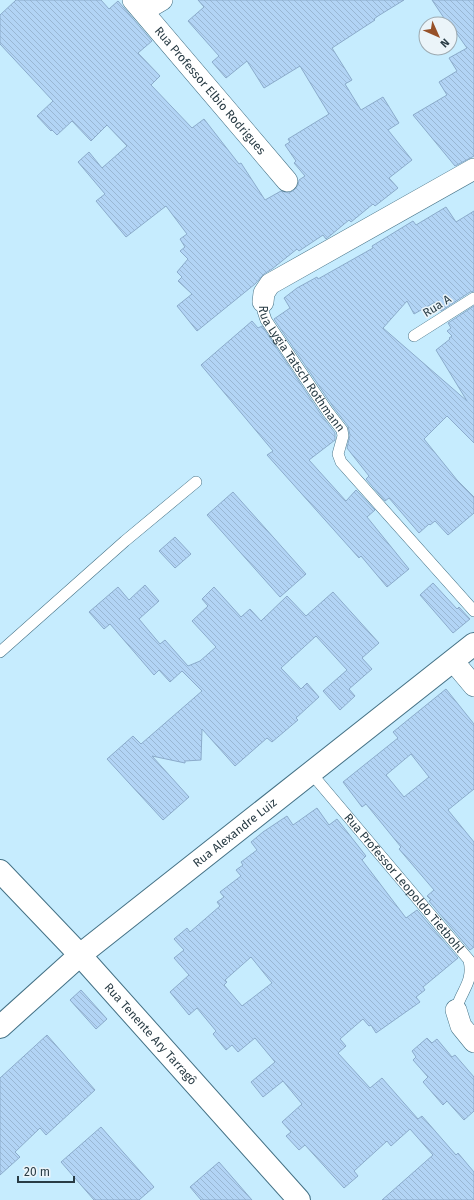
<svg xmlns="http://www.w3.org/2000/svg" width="474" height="1200" viewBox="0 0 474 1200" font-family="'Fira Sans',sans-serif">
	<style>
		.building { fill: url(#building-back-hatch); stroke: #8babcb; fill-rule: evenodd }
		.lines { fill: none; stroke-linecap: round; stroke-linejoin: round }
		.lane-casing { stroke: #447185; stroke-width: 12 }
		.street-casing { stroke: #447185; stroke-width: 22 }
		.secondary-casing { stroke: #447185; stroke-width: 24 }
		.lane { stroke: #fff; stroke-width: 11 }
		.street { stroke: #fff; stroke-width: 21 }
		.secondary { stroke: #fff; stroke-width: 22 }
		.labels { text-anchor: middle; stroke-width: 3; stroke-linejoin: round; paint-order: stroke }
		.street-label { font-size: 12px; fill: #293c45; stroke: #ebf4f9 }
	</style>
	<defs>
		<pattern id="building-back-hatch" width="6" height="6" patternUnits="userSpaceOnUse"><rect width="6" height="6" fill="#b2d4f5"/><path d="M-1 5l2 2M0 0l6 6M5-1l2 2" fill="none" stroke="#99b7d3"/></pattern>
	</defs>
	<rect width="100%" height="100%" fill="#c6ecfe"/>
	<!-- building -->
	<path class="building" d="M16 0H101L109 9 118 1 152 41 138 53 160 76 151 85 192 128 204 119 239 164 241 163 265 200 281 191 289 193 294 190 298 185 299 180 305 176 294 163 296 161 285 145 290 142 288 139 329 114 300 66 264 88 247 61 226 78 212 62 219 56 188 21 204 7 198 0H404L378 16 374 19 375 20 332 48 352 80 345 84 361 110 383 97 399 123 388 130 412 160 389 178 398 188 375 206 373 204 351 222 349 220 326 239 323 235 299 251 297 249 272 269 264 274 255 284 197 331 177 306 192 294 178 281 182 277 177 272 188 259 180 251 185 247 180 239 187 234 166 206 126 237 96 201 105 194 78 162 89 152 102 168 127 146 107 125 91 141 72 121 57 135 52 130 51 131 37 116 53 101 0 44V15Z
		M432 0H474V156L455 166 413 115 447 95 439 82 457 71 449 58 467 48 450 24 447 20 446 21Z
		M446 207 456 222 474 211V291L470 292 441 311 435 302 414 314 407 301 383 328 467 401 436 350 450 339 449 338 452 336 447 331 451 328 448 323 474 306V443L447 416 424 439 457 480 474 497V513L448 535 435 521 430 525 429 524 419 533 389 498 385 501 366 479 369 476 347 448 350 435 348 426 334 408 274 319 290 308 284 298 297 288 317 277 318 279 373 248 372 246 413 221 416 225Z
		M252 321 258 328 262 326 322 416 335 433V440L309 460 346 501 356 490 375 510 367 517 409 569 387 587 361 556 359 558 267 455 273 451 201 365Z
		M233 492 306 574 280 597 207 515Z
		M175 537 191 554 175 568 159 551Z
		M433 583 457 609 459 607 470 619 453 633 420 595Z
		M145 585 159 601 139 619 160 644 165 640 188 666 200 661 216 647 192 621 208 606 202 599 214 587 241 617 250 609 261 621 287 596 306 616 333 592 379 643 362 658 372 669 349 689 355 696 340 710 323 691 347 670 316 636 281 668 301 689 307 683 319 697 296 718 298 720 272 742 267 738 235 766 202 729 201 760 185 761V763L152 756 189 797 163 820 107 759 133 736 141 744 202 691 182 671 170 682 159 670 154 675 110 624 104 629 89 612 118 587 129 600Z
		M446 689 474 724V789L448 810 474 842V947L470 950 429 901 431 900 427 896 434 890 399 849 401 847 366 804 362 807 343 782 398 738 393 732ZM411 754 429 777 404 797 386 775Z
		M317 808 329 825 337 819 366 856 362 860 406 918 417 910 458 958 423 987 425 990 416 997 420 1002 376 1033 371 1025 369 1026 363 1019 340 1039 346 1046 338 1053 370 1088 382 1078 418 1119 422 1116 456 1155 458 1153 474 1172V1200H382L433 1155 410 1129 391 1146 387 1141 354 1171 358 1176 344 1188 305 1145 299 1150 286 1136 291 1132 282 1122 302 1104 283 1081 263 1097 251 1082 275 1062 255 1038 238 1052 232 1045 226 1050 213 1034 216 1031 197 1008 189 1015 170 992 189 975 174 958 184 950 174 939 187 928 190 932 220 906 217 902 224 897 220 892 241 876 236 870 243 865 241 862 257 850 251 842 263 832 287 816 293 825ZM251 957 272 983 242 1006 224 985 227 982 225 980Z
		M81 990 107 1019 96 1029 70 1000Z
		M47 1035 95 1090 46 1135 40 1128 15 1152 20 1157 0 1175V1078Z
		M427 1038 432 1043 437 1039 452 1057 455 1055 474 1077V1111L464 1120 447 1101 443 1105 423 1082 428 1077 413 1060 416 1057 412 1051Z
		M101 1127 154 1187 139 1200H94L61 1162Z
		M219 1162 252 1200H201L190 1187Z"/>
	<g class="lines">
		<!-- lane casing -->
		<g class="lane-casing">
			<g id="lane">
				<path id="s1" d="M263 302V311L266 320 328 412 342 430 343 436 338 454 341 462 474 611"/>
				<path d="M414 336 474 298"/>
				<path d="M0 652 125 541 196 482"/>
				<path id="s2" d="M311 773 469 960C474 983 461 990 456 1010"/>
			</g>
		</g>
		<!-- street casing -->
		<g class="street-casing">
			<g id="street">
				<path id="s3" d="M133 0 287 181"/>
				<path d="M143 11 162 0"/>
				<path d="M263 302 264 293 270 284 474 169"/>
				<path d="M453 661 474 686"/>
				<path d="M456 1010 461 1026 474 1042"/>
			</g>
		</g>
		<!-- secondary casing -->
		<g class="secondary-casing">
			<g id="secondary">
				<path id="s4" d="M0 871 80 955 299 1200"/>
				<path id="s5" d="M0 1027 80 955 474 644"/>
			</g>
		</g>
		<!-- lane -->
		<use href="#lane" class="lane"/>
		<!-- street -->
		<use href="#street" class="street"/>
		<!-- secondary -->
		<use href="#secondary" class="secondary"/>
	</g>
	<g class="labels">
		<!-- street labels -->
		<g class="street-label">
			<text dy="4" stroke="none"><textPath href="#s3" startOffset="119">Rua Professor Elbio Rodrigues</textPath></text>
			<text transform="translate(437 306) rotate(-32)" y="4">Rua A</text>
			<text dy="4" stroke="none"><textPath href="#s1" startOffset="78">Rua Lygia Tatsch Rothmann</textPath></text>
			<text dy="4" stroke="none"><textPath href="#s5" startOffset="305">Rua Alexandre Luiz</textPath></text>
			<text dy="4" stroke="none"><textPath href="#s2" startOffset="144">Rua Professor Leopoldo Tietbohl</textPath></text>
			<text dy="4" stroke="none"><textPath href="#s4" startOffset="222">Rua Tenente Ary Tarragô</textPath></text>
		</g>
	</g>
	<!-- north arrow -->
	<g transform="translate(438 36) rotate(135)"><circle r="19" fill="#ebf4f9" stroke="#9daab1"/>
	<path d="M0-3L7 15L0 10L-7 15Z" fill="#975129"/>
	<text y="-6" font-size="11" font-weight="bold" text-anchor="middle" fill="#293c45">N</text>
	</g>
	<!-- scale -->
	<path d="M18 1176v6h56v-6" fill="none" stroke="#293c45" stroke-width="2"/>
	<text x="24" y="1176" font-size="12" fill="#293c45" stroke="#ebf4f9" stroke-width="3" paint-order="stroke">20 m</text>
</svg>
